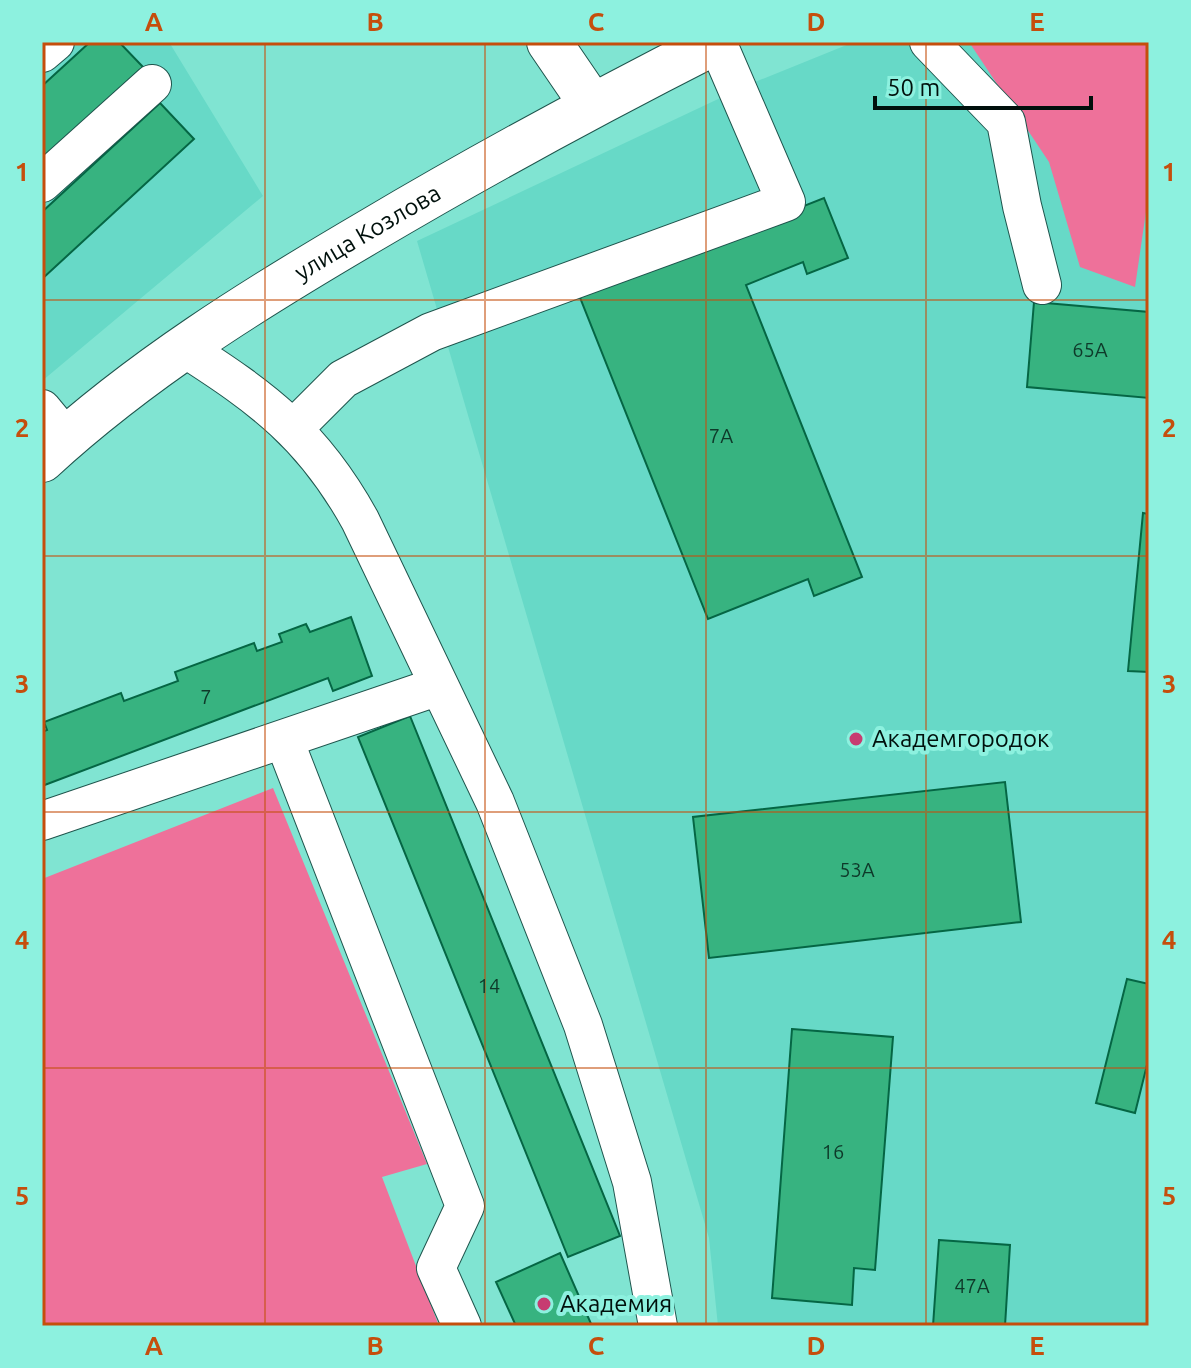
<svg xmlns="http://www.w3.org/2000/svg" width="1191" height="1368" viewBox="0 0 1191 1368" font-family="Ubuntu,sans-serif">
	<style>
		.built { fill: #67d9c7 }
		.green { fill: #ee719a }
		.building { fill: #37b380; stroke: #056644; stroke-width: 2 }
		.lines { fill: none; stroke-linecap: round; stroke-linejoin: round }
		.minor-casing { stroke: #1f554d; stroke-width: 40 }
		.major-casing { stroke: #1f554d; stroke-width: 46 }
		.minor { stroke: #fff; stroke-width: 38 }
		.major { stroke: #fff; stroke-width: 44 }
		.grid { fill: none; stroke: #c54e0c; stroke-width: 2; stroke-opacity: 0.55 }
		.poi-dot { fill: #c73c71; stroke: #8df1df; stroke-width: 3 }
		.labels { text-anchor: middle; stroke-width: 8; stroke-linejoin: round; paint-order: stroke }
		.number-label { font-size: 20px; fill: #0e3929 }
		.street-label { font-size: 24px; fill: #00100c; stroke: #8df1df }
		.poi-label { font-size: 24px; fill: #00100c; stroke: #8df1df; text-anchor: start }
		.neatline { fill: none; stroke: #c54e0c; stroke-width: 3 }
		.grid-label { font-size: 26px; text-anchor: middle; font-weight: bold; fill: #c54e0c }
	</style>
	<rect width="100%" height="100%" fill="#80e4d2"/>
	<!-- built -->
	<path class="built" d="M42 42H169L263 196 42 381Z
		M854 42H1149V1326H718L709 1238 417 241 750 84Z"/>
	<!-- green -->
	<path class="green" d="M969 42H1149V191L1135 287 1080 267 1049 162Z
		M273 788 427 1164 382 1177 439 1326H42V879Z"/>
	<!-- building -->
	<path class="building" d="M90 42H119L143 67 42 160V86Z
		M160 103 194 139 42 279V212Z
		M824 198 848 258 807 274 803 262 746 285 862 577 814 596 808 579 708 619 579 295Z
		M1034 302 1149 312V398L1027 387Z
		M1143 513 1149 514V672L1128 671Z
		M351 617 372 676 333 691 328 678 42 786V732L47 730 44 722 121 693 124 701 178 681 175 672 254 643 257 651 282 642 279 634 306 624 310 632Z
		M410 716 620 1236 568 1257 358 737Z
		M1005 782 1021 922 709 958 693 817Z
		M1127 979 1149 984V1057L1135 1113 1096 1103Z
		M792 1029 893 1037 875 1270 854 1268 852 1305 772 1298Z
		M939 1240 1010 1245 1005 1326H933Z
		M560 1253 592 1326H516L496 1282Z"/>
	<g class="lines">
		<!-- minor casing -->
		<g class="minor-casing">
			<path id="minor" d="M929 42 1006 122 1022 206 1042 285
				M42 53 55 42
				M42 183 152 84
				M183 347C263 398 313 435 360 520L495 802 583 1025 632 1182 658 1326
				M42 409 66 438
				M293 429 343 379 431 332 786 202 717 42
				M284 740 465 1206 436 1268 462 1326
				M42 821 439 686"/>
		</g>
		<!-- major casing -->
		<g class="major-casing">
			<g id="major">
				<path d="M549 42 592 105"/>
				<path id="s1" d="M42 460C141 369 254 299 370 231 483 164 598 102 716 42"/>
			</g>
		</g>
		<!-- minor -->
		<use href="#minor" class="minor"/>
		<!-- major -->
		<use href="#major" class="major"/>
	</g>
	<!-- grid -->
	<path class="grid" d="M265 42V1326M485 42V1326M706 42V1326M926 42V1326M42 300H1149M42 556H1149M42 812H1149M42 1068H1149"/>
	<!-- markers -->
	<g class="poi-dot">
		<circle cx="856" cy="739" r="8"/>
		<circle cx="544" cy="1304" r="8"/>
	</g>
	<g class="labels">
		<!-- number labels -->
		<g class="number-label">
			<text x="1090" y="357">65А</text>
			<text x="721" y="443">7А</text>
			<text x="206" y="704">7</text>
			<text x="857" y="877">53А</text>
			<text x="489" y="993">14</text>
			<text x="833" y="1159">16</text>
			<text x="972" y="1293">47А</text>
		</g>
		<!-- street labels -->
		<g class="street-label">
			<text dy="8" stroke="none"><textPath href="#s1" startOffset="398">улица Козлова</textPath></text>
		</g>
		<!-- poi labels -->
		<g class="poi-label">
			<text x="872" y="747">Академгородок</text>
			<text x="560" y="1312">Академия</text>
		</g>
	</g>
	<!-- border -->
	<rect width="1191" height="1368" fill="none" stroke="#8df1df" stroke-width="88"/>
	<!-- scale -->
	<path d="M875 96v12h216v-12" fill="none" stroke="#00100c" stroke-width="4"/>
	<text x="887" y="96" font-size="24" fill="#00100c" stroke="#8df1df" stroke-width="6" paint-order="stroke">50 m</text>
	<rect x="44" y="44" width="1103" height="1280" class="neatline"/>
	<g class="grid-label">
		<text x="154" y="31">A</text>
		<text x="375" y="31">B</text>
		<text x="596" y="31">C</text>
		<text x="816" y="31">D</text>
		<text x="1037" y="31">E</text>
		<text x="22" y="181">1</text>
		<text x="1169" y="181">1</text>
		<text x="22" y="437">2</text>
		<text x="1169" y="437">2</text>
		<text x="22" y="693">3</text>
		<text x="1169" y="693">3</text>
		<text x="22" y="949">4</text>
		<text x="1169" y="949">4</text>
		<text x="22" y="1205">5</text>
		<text x="1169" y="1205">5</text>
		<text x="154" y="1355">A</text>
		<text x="375" y="1355">B</text>
		<text x="596" y="1355">C</text>
		<text x="816" y="1355">D</text>
		<text x="1037" y="1355">E</text>
	</g>
</svg>
